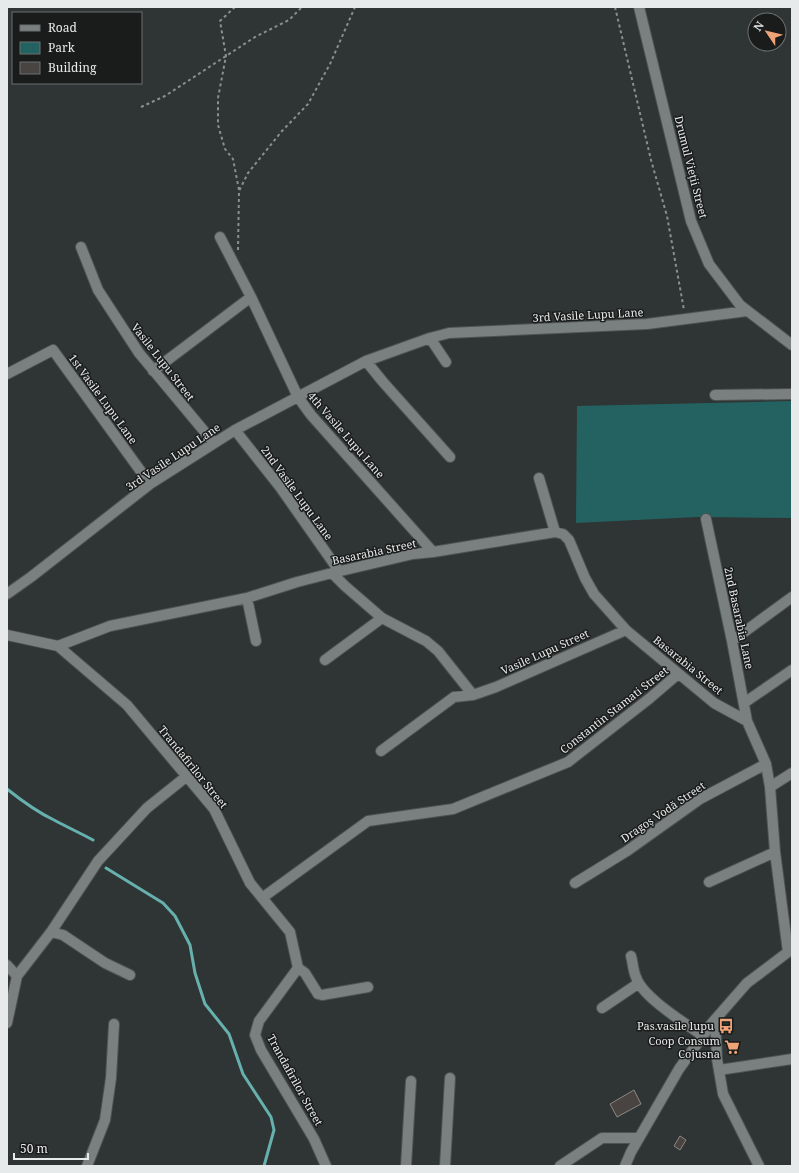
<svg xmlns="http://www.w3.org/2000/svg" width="799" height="1173" viewBox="0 0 799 1173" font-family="'Noto Serif',serif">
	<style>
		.green { fill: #236260 }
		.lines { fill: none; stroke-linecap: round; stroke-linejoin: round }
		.stream { stroke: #66b1ae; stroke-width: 3 }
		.building { fill: #494441; stroke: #8e8885 }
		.minor-casing { stroke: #4d5252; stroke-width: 12 }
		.path { stroke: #8b8f8f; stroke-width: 2; stroke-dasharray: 3 3; stroke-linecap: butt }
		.minor { stroke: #7a8080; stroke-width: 10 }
		.labels { text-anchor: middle; stroke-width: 3; stroke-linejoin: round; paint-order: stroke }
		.street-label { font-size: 11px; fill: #e7eaea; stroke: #191c1b }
		.poi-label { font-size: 11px; fill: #e7eaea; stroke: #191c1b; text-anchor: end }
	</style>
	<rect width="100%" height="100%" fill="#2f3534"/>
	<!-- green -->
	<path class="green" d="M792 401V518L697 517 576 523 577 406Z"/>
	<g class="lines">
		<!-- stream -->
		<path class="stream" d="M7 789C22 801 37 812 54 820 67 827 80 833 93 840
			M106 868 163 903 175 916 190 945 195 973 205 1004 229 1034 243 1074 271 1117 274 1130 264 1166"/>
	</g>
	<!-- building -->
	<path class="building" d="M634 1090 641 1104 617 1117 610 1104Z
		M680 1136 686 1140 680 1150 674 1146Z"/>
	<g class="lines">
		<!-- minor casing -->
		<g class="minor-casing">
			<path id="minor" d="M639 7 691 221 709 264 740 305 792 345
				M220 237 251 297 298 397 311 415 433 552
				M81 247 98 290 139 353 214 443
				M430 338 446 362
				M366 361 383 382 450 457
				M153 371 251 297
				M7 374 53 350 150 484
				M715 395 792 394
				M235 430 280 487 339 571
				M539 478 555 532
				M706 519 732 641 747 721
				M332 573 345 586 382 618 426 641 438 651 473 695
				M7 594 31 577 150 484 235 430 366 361 430 338 449 333 647 324 747 311
				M247 598 256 641
				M7 635 58 646 110 626 247 598 297 582 332 573 413 554 433 552 555 532 563 534 569 540 585 578 594 594 626 630 714 703 747 721 766 764 770 787 775 852 788 952
				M732 641 792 597
				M58 646 127 705 214 809 250 883 290 932 298 968 259 1021 255 1035 261 1050 314 1139 326 1166
				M325 660 382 618
				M744 703 792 670
				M381 751 454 697 473 695 496 687 626 630
				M770 787 792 773
				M709 882 775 852
				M575 883 627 851 700 799 766 764
				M262 898 368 821 453 809 568 762 650 698 678 674
				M51 932 63 935 105 963 130 975
				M631 956C633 963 633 971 636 977 642 997 685 1023 703 1036
				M7 965 17 976
				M298 968 305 973 318 994 322 995 368 987
				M602 1008 639 983
				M715 1020 717 1059 723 1094 759 1166
				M7 1023 17 976 51 932 98 861 147 808 187 776
				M719 1070 792 1059
				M87 1166 105 1120 111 1078 114 1024
				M406 1166 411 1081
				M445 1166 450 1078
				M560 1166 602 1138H639
				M625 1166 631 1152 679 1069 712 1023 747 983 792 949"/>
		</g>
		<!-- path -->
		<path class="path" d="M235 7 220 21 226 56 218 98V125L225 149 233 159 239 190
			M615 7 651 160 667 216 684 310
			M141 107 165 96 255 37 289 20 302 7
			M238 250 239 191 248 173 282 131 308 104 330 64 355 7"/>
		<!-- minor -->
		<use href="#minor" class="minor"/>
	</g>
	<!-- icons -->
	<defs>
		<g id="bus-bare" transform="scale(1.2)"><path d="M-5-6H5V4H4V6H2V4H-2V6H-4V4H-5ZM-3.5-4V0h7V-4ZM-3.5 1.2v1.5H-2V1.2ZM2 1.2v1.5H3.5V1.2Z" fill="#efa377" stroke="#191c1b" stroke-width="2.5" paint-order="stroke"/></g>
		<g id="supermarket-bare" transform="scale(1.2)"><path d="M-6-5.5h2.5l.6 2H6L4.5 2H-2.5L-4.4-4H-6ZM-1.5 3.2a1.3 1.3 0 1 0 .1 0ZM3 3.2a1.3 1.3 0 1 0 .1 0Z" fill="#efa377" stroke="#191c1b" stroke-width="2.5" paint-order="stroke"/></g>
	</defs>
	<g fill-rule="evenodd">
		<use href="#bus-bare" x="726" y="1026"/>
		<use href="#supermarket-bare" x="732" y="1047"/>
	</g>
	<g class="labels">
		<!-- street labels -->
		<g class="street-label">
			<text transform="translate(691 167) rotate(76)" y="4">Drumul Vieții Street</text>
			<text transform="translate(588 315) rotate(-3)" y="4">3rd Vasile Lupu Lane</text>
			<text transform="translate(163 362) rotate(52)" y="4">Vasile Lupu Street</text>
			<text transform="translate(103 399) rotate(54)" y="4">1st Vasile Lupu Lane</text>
			<text transform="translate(346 435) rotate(49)" y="4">4th Vasile Lupu Lane</text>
			<text transform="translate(173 457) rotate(-34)" y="4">3rd Vasile Lupu Lane</text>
			<text transform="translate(297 493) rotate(54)" y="4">2nd Vasile Lupu Lane</text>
			<text transform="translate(374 552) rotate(-12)" y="4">Basarabia Street</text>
			<text transform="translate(739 618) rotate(78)" y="4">2nd Basarabia Lane</text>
			<text transform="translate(545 652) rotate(-24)" y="4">Vasile Lupu Street</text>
			<text transform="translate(688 665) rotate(39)" y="4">Basarabia Street</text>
			<text transform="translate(614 710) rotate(-38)" y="4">Constantin Stamati Street</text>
			<text transform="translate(193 767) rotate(51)" y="4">Trandafirilor Street</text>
			<text transform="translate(663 812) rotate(-34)" y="4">Dragoș Vodă Street</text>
			<text transform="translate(295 1080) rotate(61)" y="4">Trandafirilor Street</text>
		</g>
		<!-- poi labels -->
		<g class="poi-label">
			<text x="714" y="1030">Pas.vasile lupu</text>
			<text x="720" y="1045">Coop Consum<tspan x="720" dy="13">Cojusna</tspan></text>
		</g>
	</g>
	<!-- border -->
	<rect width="799" height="1173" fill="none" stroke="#e7eaea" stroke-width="16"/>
	<!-- legend -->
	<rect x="12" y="12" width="130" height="72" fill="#191c1b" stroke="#6b6e6e"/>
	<rect x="20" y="25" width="20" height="6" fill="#7a8080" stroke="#6b6e6e"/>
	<text x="48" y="32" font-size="12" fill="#e7eaea">Road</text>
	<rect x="20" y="42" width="20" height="12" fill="#236260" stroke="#6b6e6e"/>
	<text x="48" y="52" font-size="12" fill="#e7eaea">Park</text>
	<rect x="20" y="62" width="20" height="12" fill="#494441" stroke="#6b6e6e"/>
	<text x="48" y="72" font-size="12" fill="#e7eaea">Building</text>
	<!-- north arrow -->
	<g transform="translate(767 32) rotate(305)"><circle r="19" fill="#191c1b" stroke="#6b6e6e"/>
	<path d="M0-3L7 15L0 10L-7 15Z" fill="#efa377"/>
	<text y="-6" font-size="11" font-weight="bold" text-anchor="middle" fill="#e7eaea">N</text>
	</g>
	<!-- scale -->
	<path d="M14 1153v6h74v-6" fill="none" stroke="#e7eaea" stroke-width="2"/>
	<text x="20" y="1153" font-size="12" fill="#e7eaea" stroke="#191c1b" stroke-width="3" paint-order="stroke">50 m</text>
</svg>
